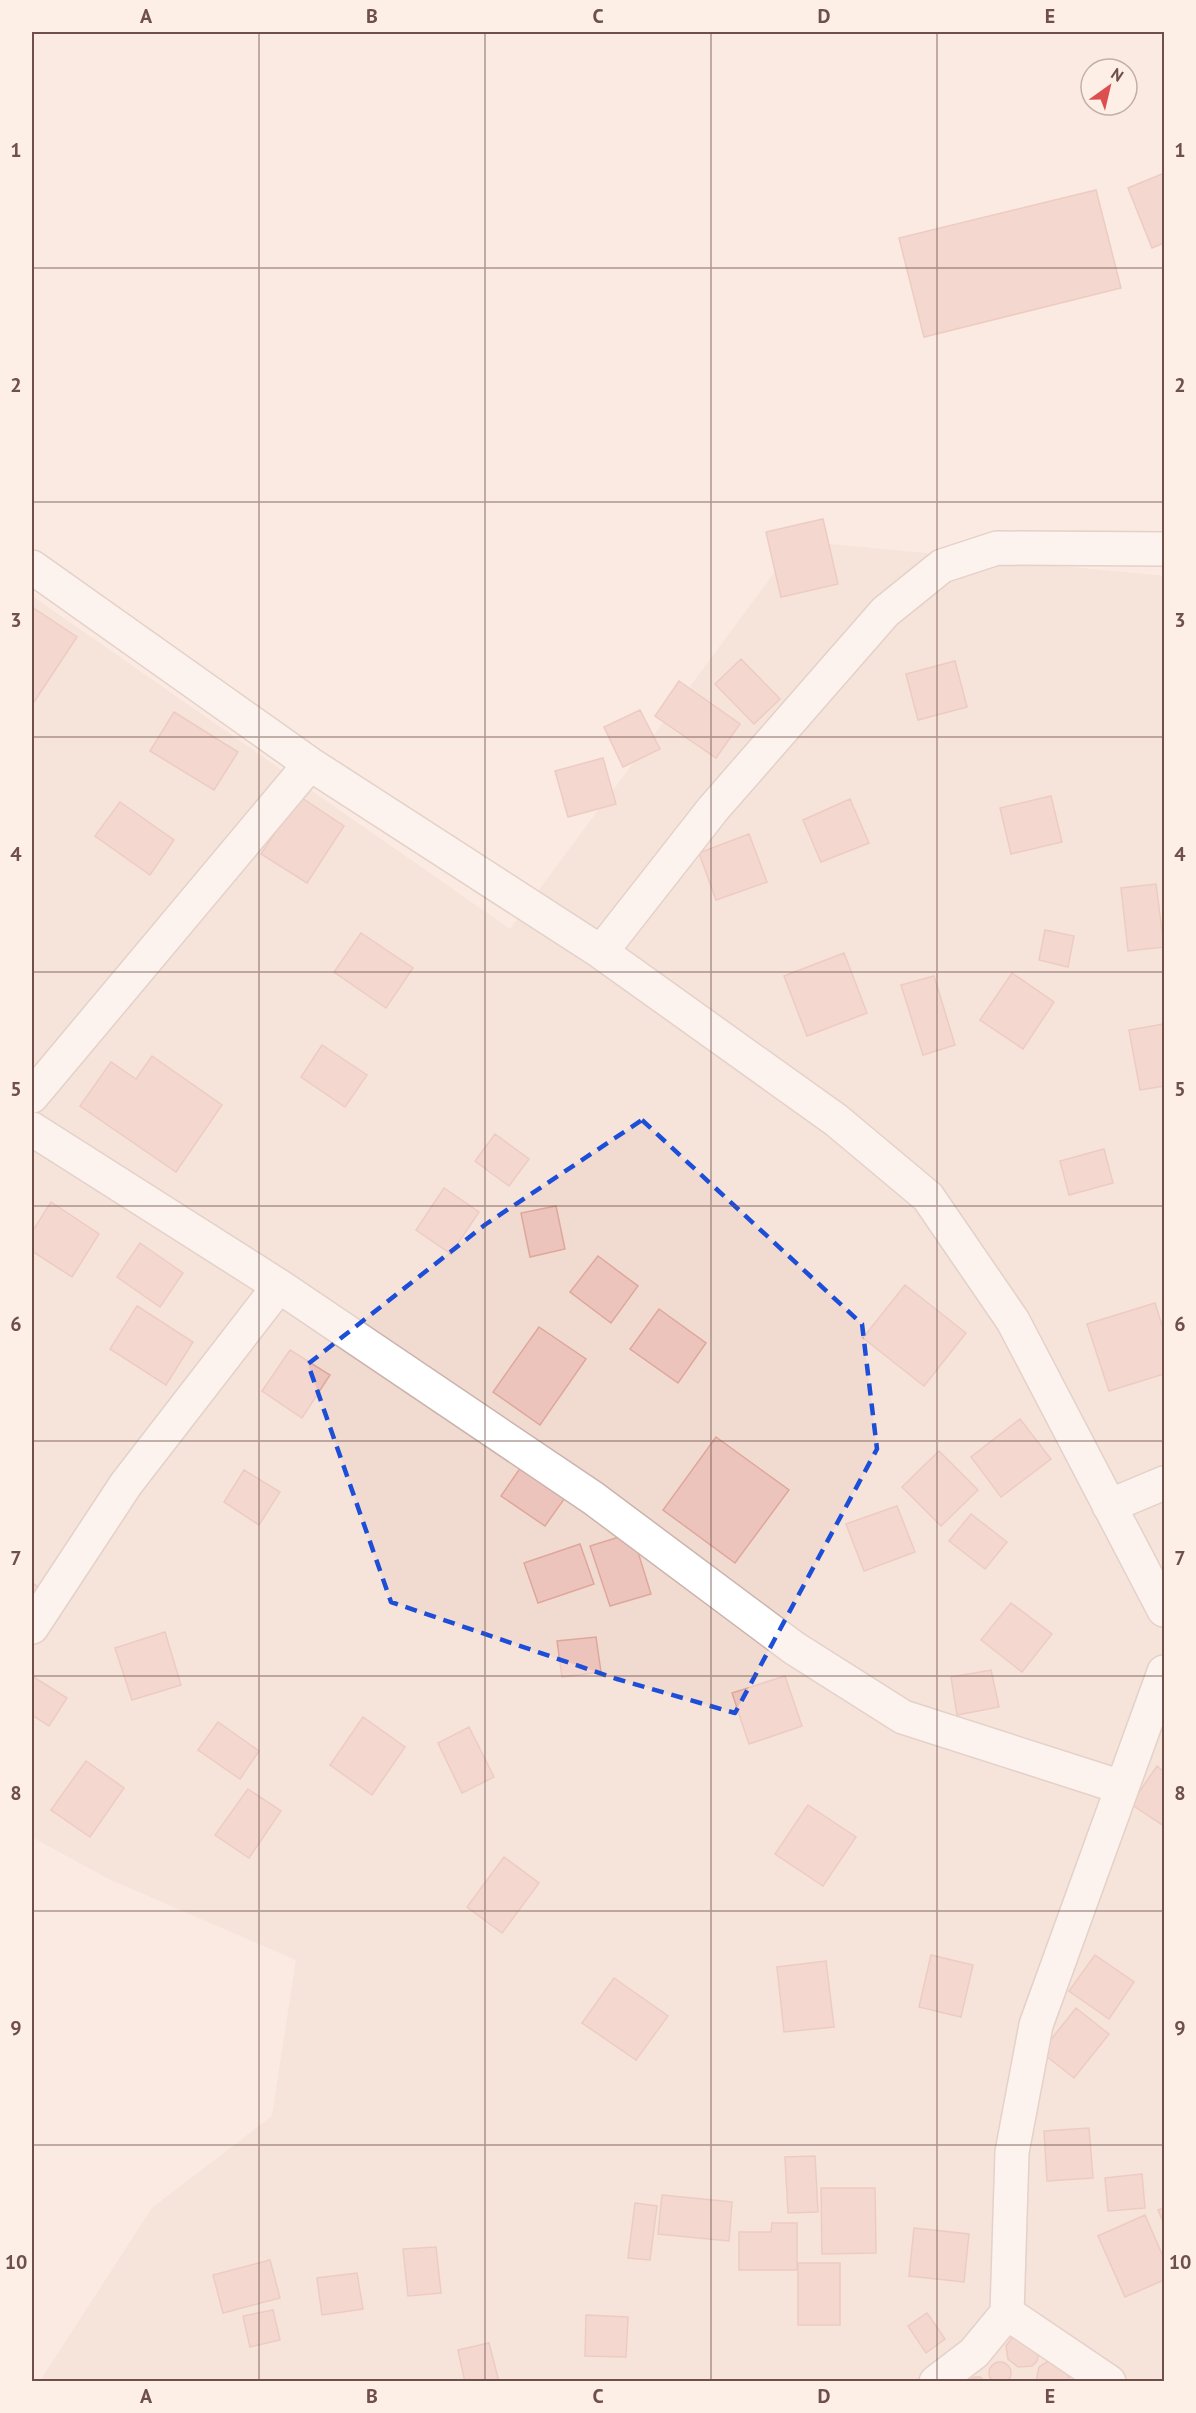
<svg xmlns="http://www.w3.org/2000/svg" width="1196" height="2413" viewBox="0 0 1196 2413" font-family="'PT Sans',sans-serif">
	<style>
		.residential { fill: #f1dbd0 }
		.building { fill: #edc4bb; stroke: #dea79c; stroke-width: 1.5 }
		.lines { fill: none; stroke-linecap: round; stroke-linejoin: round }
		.minor-casing { stroke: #cbb3ac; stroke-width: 36 }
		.minor { stroke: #fff; stroke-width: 33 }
		.marked { fill: none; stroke: #1d4ed8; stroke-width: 4.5; stroke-dasharray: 12 8; stroke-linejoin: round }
		.grid { fill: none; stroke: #6e4f4a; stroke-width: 1.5; stroke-opacity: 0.55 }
		.neatline { fill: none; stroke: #6e4f4a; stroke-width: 2 }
		.grid-label { font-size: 20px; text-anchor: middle; font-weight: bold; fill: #6e4f4a }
	</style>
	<rect width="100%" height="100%" fill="#faeae1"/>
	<!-- residential -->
	<path class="residential" d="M798 541 1164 576V2381H40L152 2208 272 2116 296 1960 109 1879 32 1837V596L510 929Z"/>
	<!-- building -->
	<path class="building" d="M1164 173V243L1152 248 1128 188Z
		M1096 190 1121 288 924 337 899 238Z
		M823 519 838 584 781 597 766 532Z
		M32 607 77 637 32 705Z
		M741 659 780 699 754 724 715 684Z
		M955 661 967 707 918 720 906 674Z
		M679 681 740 724 716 758 655 716Z
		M640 710 660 749 623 767 604 727Z
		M174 712 238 752 214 790 150 751Z
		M603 758 616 804 568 817 555 771Z
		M299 796 344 826 307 883 261 854Z
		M1051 796 1062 842 1011 854 1000 808Z
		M850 799 869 843 821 862 803 820Z
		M120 802 174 840 150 875 95 836Z
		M749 834 767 882 716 900 699 853Z
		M1156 884 1164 947 1128 951 1121 888Z
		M1045 930 1074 936 1068 967 1039 960Z
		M361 933 413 968 386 1008 334 972Z
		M844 953 867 1013 807 1036 784 976Z
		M1012 973 1054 1002 1023 1049 980 1020Z
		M934 976 955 1045 923 1055 901 985Z
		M1164 1024V1086L1140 1090 1129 1030Z
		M322 1045 367 1075 345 1107 301 1077Z
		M152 1056 222 1105 176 1172 80 1106 111 1062 136 1079Z
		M495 1134 529 1159 509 1186 475 1161Z
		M1104 1149 1113 1183 1069 1195 1060 1161Z
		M444 1188 479 1212 451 1254 416 1230Z
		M51 1202 99 1234 72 1277 32 1251V1232Z
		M556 1206 565 1249 530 1257 521 1213Z
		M140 1243 183 1273 160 1307 117 1277Z
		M598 1256 638 1286 611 1323 570 1292Z
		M905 1285 966 1333 924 1386 863 1338Z
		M1155 1303 1164 1332V1374L1109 1391 1087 1324Z
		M137 1306 193 1342 166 1385 110 1349Z
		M659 1309 706 1343 678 1383 630 1349Z
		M539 1327 586 1359 540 1425 493 1392Z
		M290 1350 330 1375 302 1418 262 1391Z
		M1020 1419 1051 1459 1001 1497 971 1457Z
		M716 1437 789 1490 735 1563 663 1510Z
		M939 1451 978 1490 941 1526 902 1487Z
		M523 1464 567 1495 545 1526 501 1496Z
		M244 1470 280 1492 259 1525 224 1502Z
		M897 1506 915 1552 864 1571 846 1524Z
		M971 1514 1007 1542 985 1569 949 1541Z
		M632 1533 651 1594 610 1606 590 1546Z
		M580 1544 594 1584 538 1603 524 1563Z
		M32 1583 40 1588 32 1601Z
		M1011 1603 1052 1634 1022 1672 981 1640Z
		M165 1632 181 1685 132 1700 115 1648Z
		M596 1637 601 1672 562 1677 557 1641Z
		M991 1670 999 1707 957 1715 951 1677Z
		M32 1676 67 1698 49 1726 32 1715Z
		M785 1676 802 1726 749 1744 732 1693Z
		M363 1717 405 1747 372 1795 330 1765Z
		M218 1722 259 1751 240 1779 198 1750Z
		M469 1727 494 1777 462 1793 438 1743Z
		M86 1761 124 1788 90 1837 51 1810Z
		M1157 1766 1164 1772V1826L1131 1804Z
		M248 1789 281 1811 249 1858 215 1835Z
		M808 1805 856 1837 823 1886 775 1854Z
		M504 1857 539 1883 502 1933 467 1907Z
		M931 1955 973 1965 961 2017 919 2007Z
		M1095 1955 1134 1982 1109 2019 1069 1991Z
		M826 1961 834 2027 784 2032 777 1967Z
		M614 1978 668 2016 636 2060 582 2023Z
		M1076 2008 1109 2034 1074 2078 1041 2052Z
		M1089 2128 1093 2178 1047 2181 1044 2131Z
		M815 2156 818 2212 788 2213 785 2157Z
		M1142 2174 1145 2208 1108 2211 1105 2178Z
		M821 2188H875L876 2253 822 2254Z
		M662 2195 732 2202 729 2241 658 2234Z
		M635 2203 657 2206 650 2260 628 2258Z
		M1164 2208V2224L1158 2210Z
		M1145 2215 1164 2259V2280L1125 2297 1098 2236Z
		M772 2223H797V2270H739V2232H771Z
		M914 2228 969 2234 964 2282 909 2276Z
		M436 2247 441 2293 408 2296 403 2249Z
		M270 2260 280 2298 223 2313 213 2275Z
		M798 2263H840V2325H798Z
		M357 2273 363 2309 322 2315 317 2278Z
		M273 2310 280 2340 250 2347 243 2316Z
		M927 2313 945 2339 926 2353 908 2326Z
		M586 2315 628 2317 626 2357 585 2356Z
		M1014 2335 1040 2348 1037 2361 1032 2366 1018 2367 1008 2359 1006 2346Z
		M489 2343 499 2382H465L458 2350Z
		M1050 2360 1068 2369 1069 2382H1036L1039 2367Z
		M989 2373a11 11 0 1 1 22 0a11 11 0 1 1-22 0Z
		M975 2377H980L985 2382H967Z"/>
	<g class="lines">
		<!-- minor casing -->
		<g class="minor-casing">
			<path id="minor" d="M32 567 310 764 601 952 836 1120 928 1197 1013 1321 1164 1610
				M601 952 713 809 885 612 942 566 997 548 1164 549
				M32 1096 310 764
				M32 1129 279 1286 593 1498 794 1648 903 1717 1121 1787
				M1109 1506 1164 1483
				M32 1627 126 1484 279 1286
				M1007 2313 1109 2382
				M936 2382 974 2353 1007 2313 1012 2152 1036 2025 1164 1672"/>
		</g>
		<!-- minor -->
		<use href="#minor" class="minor"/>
	</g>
	<!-- marked area -->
	<path d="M0 0H1196V2413H0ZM642 1120 862 1324 877 1449 735 1713 617 1679 391 1602 308 1364 486 1224Z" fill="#faeae1" fill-opacity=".55" fill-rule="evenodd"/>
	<path class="marked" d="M642 1120 862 1324 877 1449 735 1713 617 1679 391 1602 308 1364 486 1224Z"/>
	<!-- grid -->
	<path class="grid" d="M259 32V2382M485 32V2382M711 32V2382M937 32V2382M32 268H1164M32 502H1164M32 737H1164M32 972H1164M32 1206H1164M32 1441H1164M32 1676H1164M32 1911H1164M32 2145H1164"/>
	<!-- border -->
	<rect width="1196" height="2413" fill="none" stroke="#fdefe6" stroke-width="66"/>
	<!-- north arrow -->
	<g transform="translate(1109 87) rotate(34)"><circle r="28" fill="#fdefe6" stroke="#c4afa8" stroke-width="1.5"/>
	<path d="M0-4.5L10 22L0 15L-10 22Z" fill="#db4f4f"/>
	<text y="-9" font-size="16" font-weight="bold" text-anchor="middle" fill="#6e4f4a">N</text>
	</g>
	<rect x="33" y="33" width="1130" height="2347" class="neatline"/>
	<g class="grid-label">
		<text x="146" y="23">A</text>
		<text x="372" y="23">B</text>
		<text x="598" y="23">C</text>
		<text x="824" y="23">D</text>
		<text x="1050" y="23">E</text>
		<text x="16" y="157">1</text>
		<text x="1180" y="157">1</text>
		<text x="16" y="392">2</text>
		<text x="1180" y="392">2</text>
		<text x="16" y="627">3</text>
		<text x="1180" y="627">3</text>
		<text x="16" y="861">4</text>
		<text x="1180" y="861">4</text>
		<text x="16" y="1096">5</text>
		<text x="1180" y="1096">5</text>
		<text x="16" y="1331">6</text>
		<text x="1180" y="1331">6</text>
		<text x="16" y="1565">7</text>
		<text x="1180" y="1565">7</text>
		<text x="16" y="1800">8</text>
		<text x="1180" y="1800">8</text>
		<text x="16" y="2035">9</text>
		<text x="1180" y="2035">9</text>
		<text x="16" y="2269">10</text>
		<text x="1180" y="2269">10</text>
		<text x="146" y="2403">A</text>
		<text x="372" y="2403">B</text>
		<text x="598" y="2403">C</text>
		<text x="824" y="2403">D</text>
		<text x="1050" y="2403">E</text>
	</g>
</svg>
